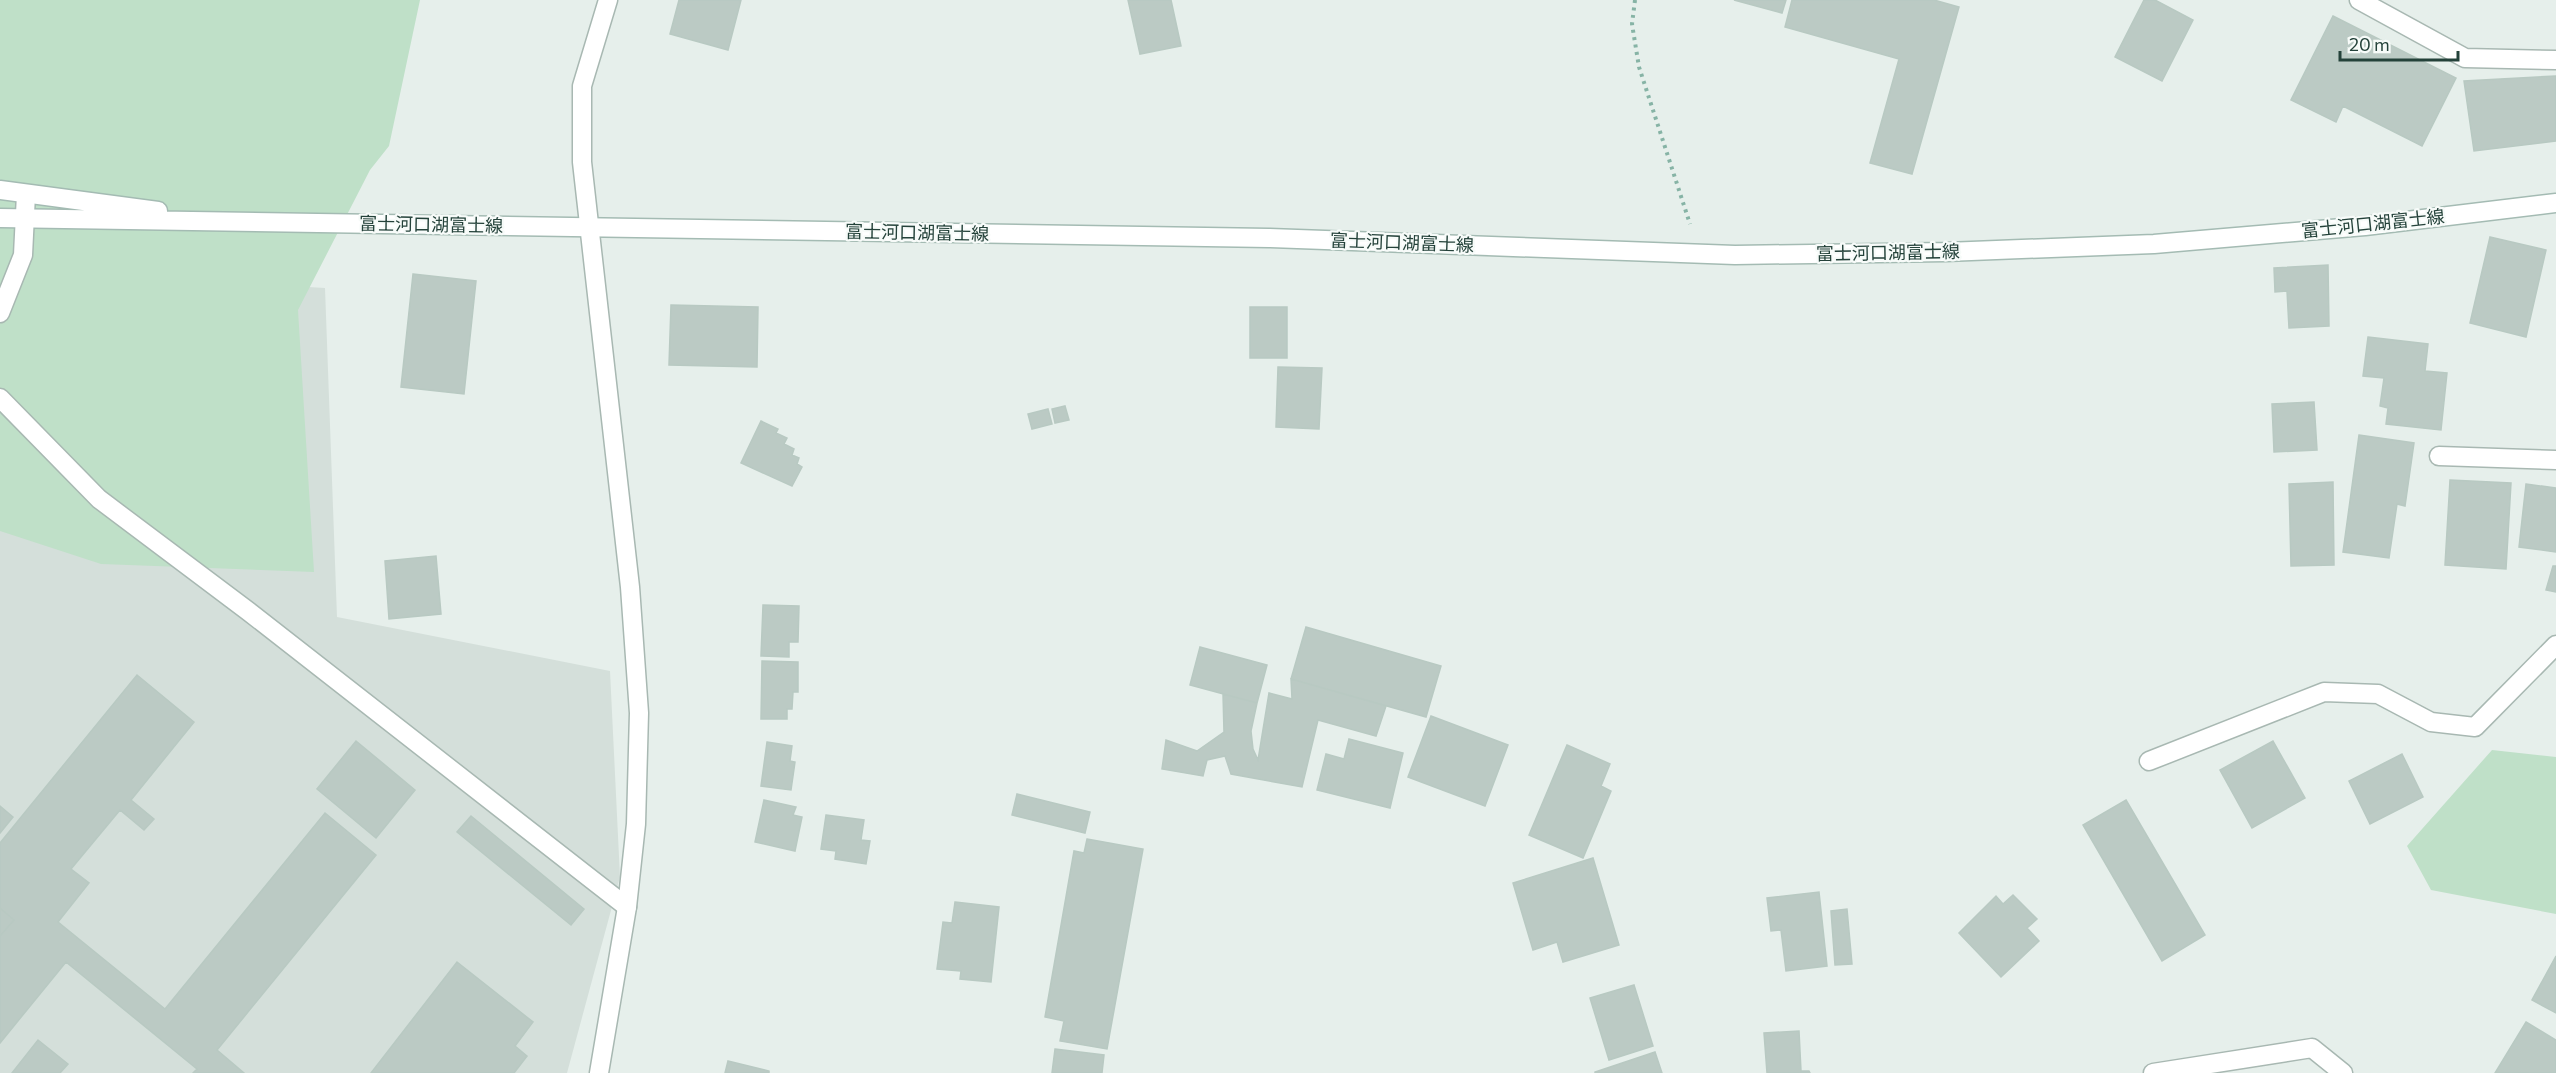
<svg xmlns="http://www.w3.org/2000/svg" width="2556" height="1073" viewBox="0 0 2556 1073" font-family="Commissioner,'Noto Sans JP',sans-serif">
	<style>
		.built { fill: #d4dfda }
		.green { fill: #bfe0c8 }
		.building { fill: #bbcac4; stroke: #b8c9c2; stroke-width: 1.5 }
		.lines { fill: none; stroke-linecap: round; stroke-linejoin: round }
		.service-casing { stroke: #a8b8b2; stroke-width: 21 }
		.minor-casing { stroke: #a8b8b2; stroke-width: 21 }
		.secondary-casing { stroke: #a4bbb3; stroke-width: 21 }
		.path { stroke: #86b3a5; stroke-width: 4; stroke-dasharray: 3 4.5; stroke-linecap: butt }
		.service { stroke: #fff; stroke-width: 18 }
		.minor { stroke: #fff; stroke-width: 18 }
		.secondary { stroke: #fff; stroke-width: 18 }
		.labels { text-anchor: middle; stroke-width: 4.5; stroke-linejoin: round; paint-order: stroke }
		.street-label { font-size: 18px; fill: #24423a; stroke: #f7fbf9 }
	</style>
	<rect width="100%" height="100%" fill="#e6efeb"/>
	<!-- built -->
	<path class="built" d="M0 268 325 288 337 617 610 671 620 877 567 1073H0Z"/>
	<!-- green -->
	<path class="green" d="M0 0H420L389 146 370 170 298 310 314 572 101 564 0 531Z
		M2492 750 2556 757V914L2431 890 2407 846Z"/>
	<!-- building -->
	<path class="building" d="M679 0H741L728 50 670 34Z
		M1128 0H1171L1181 46 1140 54Z
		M1734 0H1786L1782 13Z
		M1792 0H1934L1959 7 1912 174 1870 163 1899 59 1785 27Z
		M2144 0H2155L2193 20 2162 81 2115 57Z
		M2333 16 2456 78 2422 146 2343 106 2336 122 2291 100Z
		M2556 76V141L2474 151 2464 81Z
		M2490 237 2546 250 2526 337 2470 323Z
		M2328 265 2329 326 2289 328 2287 291 2275 292 2274 268Z
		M413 274 476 281 464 394 401 387Z
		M671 305 758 307 757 367 669 365Z
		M1250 307H1287V358H1250Z
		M2368 337 2428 344 2425 371 2447 373 2441 430 2386 424 2388 408 2380 406 2384 378 2363 376Z
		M1278 367 1322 368 1319 429 1276 427Z
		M2314 402 2317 450 2274 452 2272 404Z
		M1065 406 1069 420 1055 423 1052 409Z
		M1048 409 1052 424 1032 429 1028 414Z
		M761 421 778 429 776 433 787 438 784 444 794 449 792 455 799 458 797 464 802 467 792 486 741 463Z
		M2359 435 2414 443 2405 506 2397 504 2389 558 2343 552Z
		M2450 480 2511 483 2506 569 2445 565Z
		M2333 482 2334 565 2291 566 2289 484Z
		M2526 484 2556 488V552L2519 547Z
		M436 556 441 614 389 619 385 561Z
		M2553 566H2556V592L2546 590Z
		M763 605 799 606 798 642H789V657L761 656Z
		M1306 627 1441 666 1426 717 1291 679Z
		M1200 647 1267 665 1257 703 1190 685Z
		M762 661 798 662V692H793L792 709H787V719H761Z
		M137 675 194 722 131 800 154 819 144 830 120 810 71 869 89 883 58 922 165 1009 325 813 376 855 217 1050 244 1073H193L197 1069 66 962 0 1043V936L14 920 0 908V843Z
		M1291 679 1386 706 1376 736 1318 720 1302 787 1231 774 1225 756 1207 760 1203 776 1162 769 1166 740 1197 751 1224 732 1223 694 1257 703 1251 731 1253 749 1258 760 1269 693 1292 699Z
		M1431 716 1508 745 1485 806 1408 777Z
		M1349 739 1403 753 1390 808 1317 790 1326 754 1344 759Z
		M356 741 415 790 376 838 317 789Z
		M2273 741 2305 798 2252 828 2220 770Z
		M767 742 792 746 790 761 795 762 791 790 761 786Z
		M1567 745 1610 764 1601 786 1611 791 1583 858 1529 835Z
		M2402 754 2423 797 2370 824 2349 781Z
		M1017 794 1090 812 1085 833 1012 815Z
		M764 800 796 807 793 815 802 817 795 851 755 842Z
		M2126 800 2205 935 2162 961 2083 825Z
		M0 806 13 817 0 833Z
		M826 815 864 820 861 840 870 841 866 864 835 859 836 851 821 849Z
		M471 816 584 909 571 925 457 832Z
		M1087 839 1143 849 1107 1049 1060 1041 1064 1021 1045 1017 1074 851 1084 853Z
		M1593 858 1619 945 1563 962 1557 942 1533 950 1513 883Z
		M1819 892 1827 966 1786 971 1781 930 1771 931 1767 898Z
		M2013 895 2037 919 2027 928 2039 941 2001 977 1959 933 1996 896 2003 904Z
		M955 902 999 907 991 982 960 979 961 971 937 969 943 922 952 923Z
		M0 908 14 920 0 936Z
		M1847 909 1852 964 1835 965 1831 911Z
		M2556 956V1013L2532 1000Z
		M457 962 533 1022 515 1046 527 1056 514 1073H371Z
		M1634 985 1653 1046 1609 1060 1590 998Z
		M2526 1022 2556 1040V1073H2495Z
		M1799 1031 1801 1071H1809L1810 1073H1767L1764 1033Z
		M38 1040 68 1064 60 1073H12Z
		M1055 1049 1104 1055 1102 1073H1052Z
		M1655 1052 1662 1073H1595V1072Z
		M728 1061 769 1071V1073H725Z"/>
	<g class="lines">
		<!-- service casing -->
		<g class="service-casing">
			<path id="service" d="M2359 0 2465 58 2556 60
				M0 313 23 255 26 194
				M0 398 99 499 248 611 627 907
				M2439 456 2556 460
				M2149 761 2324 692 2378 694 2431 722 2475 727 2556 645"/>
		</g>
		<!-- minor casing -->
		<g class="minor-casing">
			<path id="minor" d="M599 1073 627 907 636 824 639 713 630 587 582 162V86L608 0
				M2153 1073 2312 1048 2343 1073"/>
		</g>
		<!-- secondary casing -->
		<g class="secondary-casing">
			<path id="secondary" d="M0 190 158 211
				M0 218 1269 238 1735 255 1946 252 2154 244 2365 226 2556 203"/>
		</g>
		<!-- path -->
		<path class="path" d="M1635 0 1632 24 1639 67 1690 224"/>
		<!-- service -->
		<use href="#service" class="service"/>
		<!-- minor -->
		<use href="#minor" class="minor"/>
		<!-- secondary -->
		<use href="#secondary" class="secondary"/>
	</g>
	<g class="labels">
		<!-- street labels -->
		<g class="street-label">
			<text transform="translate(2373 224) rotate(-6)" y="6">富士河口湖富士線</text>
			<text transform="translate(431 225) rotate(1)" y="6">富士河口湖富士線</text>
			<text transform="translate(917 233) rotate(1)" y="6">富士河口湖富士線</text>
			<text transform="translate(1402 243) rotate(2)" y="6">富士河口湖富士線</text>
			<text transform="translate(1888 253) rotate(-1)" y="6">富士河口湖富士線</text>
		</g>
	</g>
	<!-- scale -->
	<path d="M2340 51v9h118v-9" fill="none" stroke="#24423a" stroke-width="3"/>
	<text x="2349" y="51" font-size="18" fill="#24423a" stroke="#f7fbf9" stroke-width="4.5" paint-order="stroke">20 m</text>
</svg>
